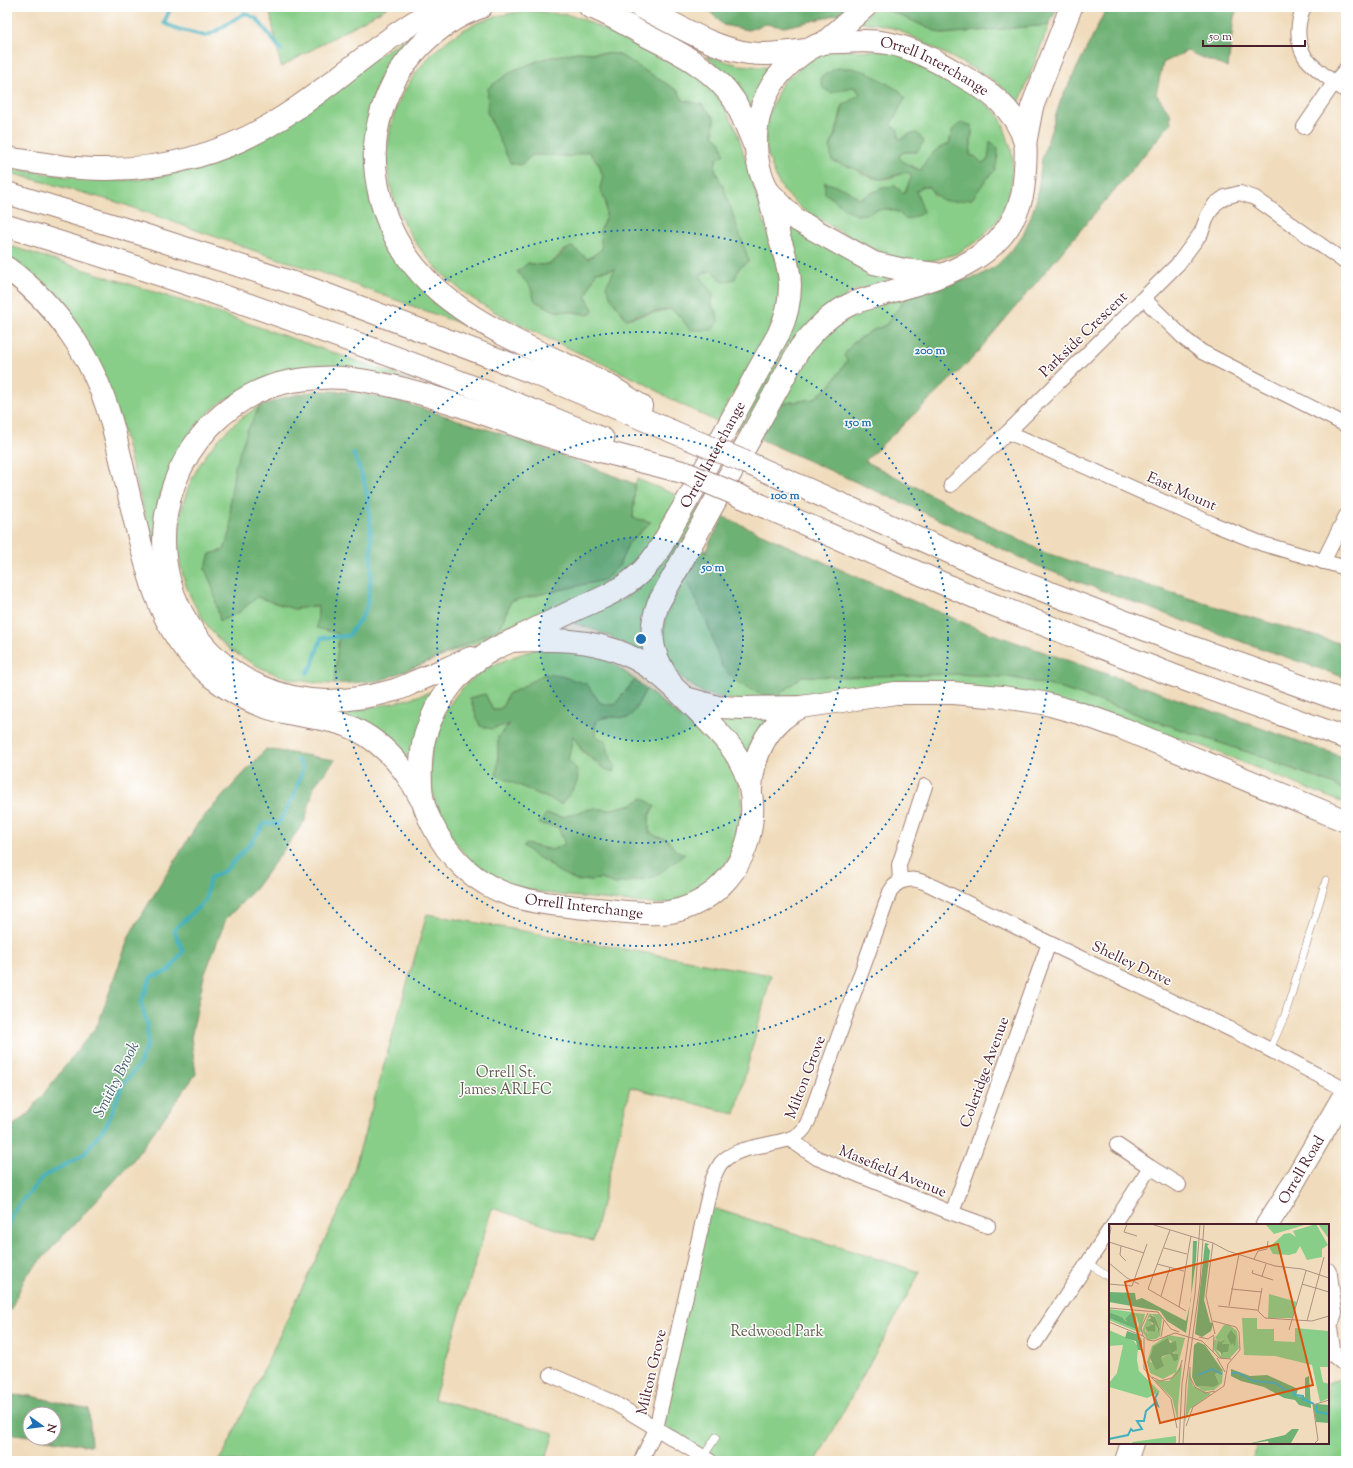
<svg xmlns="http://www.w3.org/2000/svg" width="1353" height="1468" viewBox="0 0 1353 1468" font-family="'Sorts Mill Goudy',serif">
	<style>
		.green { fill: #88ce88; stroke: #69765a; fill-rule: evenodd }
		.forest { fill: #6eb174; stroke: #5c6850 }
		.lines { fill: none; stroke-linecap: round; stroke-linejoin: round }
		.stream { stroke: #42b0bf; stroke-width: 4 }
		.lane-casing { stroke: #9d7e74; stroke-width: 8 }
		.street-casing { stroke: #9d7e74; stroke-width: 16 }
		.highway-casing { stroke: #9d7e74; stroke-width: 24 }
		.lane { stroke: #fff; stroke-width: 7 }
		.street { stroke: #fff; stroke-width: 14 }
		.highway { stroke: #fff; stroke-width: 22 }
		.highway-bridge-casing { stroke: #9d7e74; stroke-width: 24; stroke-linecap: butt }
		.highway-bridge { stroke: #fff; stroke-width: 22 }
		.ring { fill: none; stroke: #1f6fb2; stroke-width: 2; stroke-dasharray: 2 4 }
		.labels { text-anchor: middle; stroke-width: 3; stroke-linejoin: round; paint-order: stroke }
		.street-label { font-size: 15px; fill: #4a1f2b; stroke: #fff }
		.park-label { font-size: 15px; fill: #605c4c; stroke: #fff }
		.water-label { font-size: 16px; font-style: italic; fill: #46606e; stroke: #fff }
		.inset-river { fill: none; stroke: #42b0bf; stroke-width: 2 }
		.inset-road { fill: none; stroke: #ae9082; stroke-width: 1 }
		.view { fill: #d8530f; fill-opacity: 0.15; stroke: #d8530f; stroke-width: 2 }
		.inset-edge { fill: none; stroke: #4a1f2b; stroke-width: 2 }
		.centre { fill: #1f6fb2; stroke: #fff; stroke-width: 2 }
		.ring-label { font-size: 12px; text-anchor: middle; font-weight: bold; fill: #1f6fb2; stroke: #fff; stroke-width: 3; stroke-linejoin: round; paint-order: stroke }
	</style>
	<rect width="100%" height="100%" fill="#fff"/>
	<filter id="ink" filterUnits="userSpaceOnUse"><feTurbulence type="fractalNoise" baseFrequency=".025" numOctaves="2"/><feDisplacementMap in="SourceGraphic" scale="8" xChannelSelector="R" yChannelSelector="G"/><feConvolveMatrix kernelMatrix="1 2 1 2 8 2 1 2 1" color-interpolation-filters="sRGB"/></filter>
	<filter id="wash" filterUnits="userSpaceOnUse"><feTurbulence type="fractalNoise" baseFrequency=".012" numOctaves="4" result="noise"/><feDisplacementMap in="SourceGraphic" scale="16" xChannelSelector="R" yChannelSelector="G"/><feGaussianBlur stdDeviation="0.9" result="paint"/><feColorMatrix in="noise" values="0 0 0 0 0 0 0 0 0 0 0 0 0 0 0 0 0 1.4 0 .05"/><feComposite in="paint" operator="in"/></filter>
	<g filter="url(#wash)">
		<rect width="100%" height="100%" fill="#f0dcbc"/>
		<!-- green -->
		<path class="green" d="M269 7H388L281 67Z
			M876 7H890L888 10 942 34 1049 25 1018 106 1008 92 989 77 923 42 899 30 878 24 859 22Z
			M534 11 568 15 583 19 669 62 672 58 707 84 720 100 736 128 779 271 780 293 776 312 768 333 717 422C703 415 688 408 674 401 664 395 653 388 642 382 608 366 574 351 541 335 514 321 485 309 461 290 423 260 392 218 388 169 386 143 391 116 403 93 422 59 452 30 491 18 505 13 520 12 534 11ZM577 52 618 54 678 91 683 100 703 105 714 118 713 135 721 142 716 160 715 170 724 189 731 211 712 270 700 275 705 284 713 294 712 306 717 313 690 330 679 315 670 309 626 319 606 286 616 269 596 272 586 297 593 310 589 315 574 312 555 311 535 301 530 286 528 263C546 266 552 266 563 250L588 259 602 249 600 231 606 216V203L600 188 603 177 599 164 588 151 571 156 531 155 521 165 494 128 487 112 512 71 543 59Z
			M438 18 408 45 370 199 376 219 385 241 394 255 408 273 486 333 328 275 258 252 120 203 7 172V168C46 173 85 181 124 180 143 180 162 176 182 172L394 46Z
			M822 50 897 51 972 92 997 113 1003 124 1011 149 1013 161 1011 186 1003 210 996 222 978 241 956 254 931 261 917 262 892 258 846 235 802 209 784 191 777 180 768 156 766 144 767 118 782 83ZM867 72 897 114 890 125 898 130V138L902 139 909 134 917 152H903L899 157 904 163 921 170C926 158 937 147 949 144L951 134 972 131 970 155 976 157 982 163 988 160 995 170 985 181 935 196 929 187H922L916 191 921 204 898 212 887 209 875 210 825 182 856 196 859 199 885 187 895 186 904 194 912 176 907 172C899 174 890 179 882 179 862 180 843 159 830 146L836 133 842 106 860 94 856 88 851 87 831 93Z
			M706 56 739 65 773 68 750 114 724 73Z
			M783 219 866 267 893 279 848 293 743 433 736 430 800 272 794 245Z
			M7 245 195 305 415 381 357 371 225 399 205 416 188 436 180 448 162 488 156 513 160 573 120 419 7 257Z
			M908 296 895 312 886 325 871 331 853 343 847 361 829 387 813 399 779 404 808 352 839 323 859 311Z
			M260 406 247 431 230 501 231 531 224 550 210 554 205 569 213 588 220 621 238 613 257 597 294 609 319 606 339 634 334 684C299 683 271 676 242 657 237 654 231 651 227 647 214 636 205 623 197 609 154 534 189 447 260 406Z
			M637 479 681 497 633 569 588 599 423 664 500 628 511 601 604 580 619 566 628 544 651 522 633 518 635 484Z
			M696 504 702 506 646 657C622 641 601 631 573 623L625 598 637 590Z
			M685 576 708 625 722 667 777 697 802 676 957 674 1015 678 1056 687 1108 704 1173 727 1259 756 1335 785 1346 792V804L1195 743 1151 731 1097 713 843 693 777 697 744 702 705 694 685 681 670 665 663 640 665 618Z
			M541 648 589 652 610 661 635 680 614 705 600 703 587 684 519 689 508 694 502 708 493 710 485 694 470 698 480 726 510 723 498 737V764L496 775 561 804 576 769 568 760 573 736 582 751 603 768 615 767 609 754 606 741 595 736V726L598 719 609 717 628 718 634 712 646 689C661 701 676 714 691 726 704 737 718 748 728 761 754 801 742 860 703 887 698 890 693 895 687 897 679 900 669 903 660 904 654 905 647 903 641 903 628 902 615 900 602 899 569 896 534 894 503 882 497 879 491 875 486 872 447 846 425 797 431 750 432 743 436 735 439 728 456 678 494 661 541 648ZM643 798 649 816V832L658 837 667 839 675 850 616 884 601 879 577 881 556 870 527 845 552 850 565 844 558 827 551 826 555 816 563 817 594 808 607 810 633 804Z
			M433 691 426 704 411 764 328 713C365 710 399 703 433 691Z
			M706 710 727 717 741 719 776 716 749 759Z
			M427 914 771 975 735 1114 630 1087 593 1241 492 1208 434 1399 554 1433 545 1461H218L225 1451 348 1191Z
			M706 1206 920 1272 816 1461H710L656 1429Z
			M1346 1377V1461H1252L1258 1443H1328V1383Z"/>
		<!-- forest -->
		<path class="forest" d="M705 7H846L847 8 838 14 812 21 784 27 765 24 748 30 723 25Z
			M890 7H1058L1049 25 942 34 888 10Z
			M1107 7H1131L1136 8 1137 7H1238L1234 17 1228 68 1187 51 1163 63 1156 94 1170 113 1171 123 969 362 865 461 1043 552 1233 612 1346 645V678L1214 632 1042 568 914 508 760 439 779 404 813 399 829 387 847 361 844 355 853 343 871 331 886 325 895 312 908 296 979 276 996 266 1011 251 1024 233 1031 216 1037 198 1042 159 1060 102Z
			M577 52 618 54 678 91 683 100 703 105 714 118 713 135 721 142 724 154 716 160 715 170 724 189 749 261 739 268 735 279 723 282 712 270 700 275 705 284 713 294 712 306 717 313 718 322 712 330H690L679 315 670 309 638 315 626 319 611 298 606 286 615 269 596 272 586 297 593 310 589 315 574 312 555 311 535 301 530 286 517 272 528 263C538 265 548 267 557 259 564 252 561 251 572 247L588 259 602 249 600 231 606 216V203L600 188 603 177 599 164 588 151 571 156 532 155 521 165 510 163 487 112 488 88 512 71 543 59Z
			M836 68H852L867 72 900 91 905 99 890 125 898 130V138L902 139 909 134 917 133 924 141 917 152H903L899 157C905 164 912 168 921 170 926 158 936 147 949 144 952 132 951 128 962 123L971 125 972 131 970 155 976 157 982 163 988 160 990 141 998 148V156L995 170 985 181 972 199C950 202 943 206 929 187H922L916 191 921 204 923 213 906 220 898 212 887 209 875 210 869 214 856 215 845 209 825 193V182L847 190 859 199 885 187 895 186 904 194 912 176 907 172 882 179 869 176 853 168 832 161 830 147 836 133 843 106 860 94 856 88 851 87 831 93 823 88 820 78Z
			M315 391C346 390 375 395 405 403L527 442 635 484 633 518 651 522 628 544 619 566 604 580 511 601 500 628 423 664 379 681 334 684 339 634 317 628 318 606 294 609 257 597 238 613 220 621 213 588 205 569 210 554 224 550 231 531 230 501 235 466 247 431 260 406 286 397Z
			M724 517 848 573 981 630 1346 758V792L1335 785 1259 756 1173 727 1108 704 1056 687 1015 678 957 674 844 677 802 676 777 697 762 695 737 682 722 667 708 625 685 576 701 544 706 553 709 543Z
			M544 674 561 676 587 684 600 703 614 705 635 680 646 689 634 712 628 718 609 717 598 719 595 726V736L606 741 609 754 615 767 613 772 603 768 582 750 573 736 568 760C570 762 575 766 576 769 583 782 568 796 561 804L496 775 498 764V737L510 724 491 729 480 726 470 698 485 694 493 710 502 708 508 694 519 689Z
			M266 749 335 760 314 786 305 821 255 889 226 919 204 976 191 1038 196 1074 131 1163 26 1276 7 1317V1130L28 1114 98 1024 130 934 198 823Z
			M643 798 655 806 649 816V832L658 837 667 839 675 850 685 854 654 877 616 884 601 879 577 881 556 870 548 862 536 857 523 846 527 844 552 850 565 844 558 827 539 824 546 814 563 817 594 808 607 810 633 804Z
			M7 1395 31 1396 89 1409 91 1446 41 1438H54V1414H30V1436L7 1433Z"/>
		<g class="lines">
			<!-- stream -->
			<path class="stream" d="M171 7 164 23 178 29 206 36 216 31 245 13 257 19 281 50
				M307 673 312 666 321 638 348 636C353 629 359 621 364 613 375 590 372 507 364 482 361 472 357 462 353 453
				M7 1233 14 1210 43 1177 83 1155 107 1124 122 1086 139 1065 148 1042 147 1024 141 1003 151 977 169 971 183 951 174 930 205 901 210 878 226 870 250 844 265 823 278 824 294 796 303 768 298 760"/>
		</g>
	</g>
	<g filter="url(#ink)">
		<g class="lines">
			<!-- lane casing -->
			<g class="lane-casing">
				<path id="lane" d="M1270 1049 1285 1015 1326 880
					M1088 1263 1110 1278
					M703 1457 716 1437"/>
			</g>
			<!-- street casing -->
			<g class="street-casing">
				<path id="street" d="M1304 7C1297 22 1296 40 1304 55 1308 64 1337 85 1346 91
					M1304 127 1334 83 1346 69
					M1144 299 1186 340 1202 352 1346 425
					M1008 432 1213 524 1263 544 1346 568
					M951 485 1008 432 1178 264 1201 233 1208 215 1215 204 1225 197 1240 193 1255 198 1346 263
					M1323 562 1346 516
					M900 882C911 878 917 879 928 884L1049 943 1234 1031 1346 1090
					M789 1139 817 1158 952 1213 988 1226
					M1117 1145 1150 1167
					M952 1213 1049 943
					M1113 1225 1150 1167 1179 1185
					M1328 1270 1330 1274 1335 1313 1330 1328 1334 1356 1346 1366
					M1035 1343 1110 1229
					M551 1375 611 1401 710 1461
					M641 1461 656 1429 712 1180C715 1175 717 1168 721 1163 741 1141 788 1148 803 1130 806 1127 807 1123 809 1119L890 892 894 886 900 882 899 865 925 786"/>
			</g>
			<!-- highway casing -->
			<g class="highway-casing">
				<g id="highway">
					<path d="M481 7C434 24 397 62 382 110 373 137 373 168 380 196 405 304 514 338 602 382 616 389 628 398 641 406"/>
					<path d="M590 7C607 13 625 24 641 33 676 51 712 67 734 100 742 114 748 130 754 144"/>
					<path d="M640 7C675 23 711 48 749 53 768 56 788 52 807 50"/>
					<path d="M825 42 865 7"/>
					<path d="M1025 144 1032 107 1071 7"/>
					<path d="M7 158C39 163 70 169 103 169 167 170 229 152 283 117 320 94 352 65 388 40 404 28 421 18 438 7"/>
					<path d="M767 190 795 219 874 263 904 270 936 274"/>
					<path d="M7 193 141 234 309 288 534 373 702 444"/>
					<path d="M7 226C209 288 408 358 603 439"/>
					<path d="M7 268C57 305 93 358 110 417 122 458 129 500 140 541 149 576 158 610 179 641 204 678 245 705 288 713 311 718 335 719 355 729 385 744 406 769 421 799"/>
					<path d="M750 464 990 570 1183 644 1346 702"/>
					<path d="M735 494 979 599 1172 675 1346 738"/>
					<path id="s1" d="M511 641C551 639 590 638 627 655 655 667 677 690 698 711 712 726 728 740 738 758 764 801 753 859 715 891 683 917 655 915 616 911 600 909 584 908 568 906 550 904 531 902 513 896 477 885 448 858 432 824 429 818 426 812 424 805 419 788 420 753 425 736 436 698 462 665 498 647 506 643 515 640 523 635 542 626 560 617 579 608 603 598 626 588 644 569 654 559 661 547 668 534 678 516 689 498 699 480 725 431 752 382 779 333 786 318 790 302 790 285 790 268 784 253 779 237 775 221 772 204 767 189 764 182 761 175 759 167 752 140 757 109 772 85 781 70 806 47 824 43 829 42 836 42 842 42 857 41 872 40 887 43 913 48 935 60 957 73 986 89 1016 108 1025 143 1027 151 1024 187 1022 196 1006 259 944 276 890 292 877 296 863 299 851 304 829 314 815 330 800 348L658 604C646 638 654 657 672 685"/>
					<path d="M471 658C454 665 436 673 419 680 411 683 403 688 395 690 374 696 349 700 328 701 304 701 279 695 257 685 226 671 203 649 186 620 135 535 177 422 269 387 285 381 303 379 320 378 344 376 368 381 392 386 444 398 494 418 545 435 591 450 639 460 686 473"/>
					<path d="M686 698 718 707 743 708 801 707 896 693H953L1002 697 1043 703 1079 713 1124 729 1346 821"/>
					<path d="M751 788C753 763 761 738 780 721 786 715 794 711 801 707"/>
					<path id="s2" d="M1267 1225 1285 1197 1346 1092"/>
					<path d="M1126 1461 1132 1443"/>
				</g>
			</g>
			<!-- lane -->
			<use href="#lane" class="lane"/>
			<!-- street -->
			<use href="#street" class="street"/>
			<!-- highway -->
			<use href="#highway" class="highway"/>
			<!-- highway-bridge casing -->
			<g class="highway-bridge-casing">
				<path id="highway-bridge" d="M702 444 750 464
					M686 473 735 494"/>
			</g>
			<!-- highway-bridge -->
			<use href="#highway-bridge" class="highway-bridge"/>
		</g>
	</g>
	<!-- distance rings -->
	<circle cx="641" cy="639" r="102" fill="#1f6fb2" fill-opacity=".12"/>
	<g class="ring">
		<circle cx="641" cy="639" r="102"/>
		<circle cx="641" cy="639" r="204"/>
		<circle cx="641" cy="639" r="307"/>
		<circle cx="641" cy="639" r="409"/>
	</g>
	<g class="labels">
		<!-- street labels -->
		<g class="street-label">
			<text dy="5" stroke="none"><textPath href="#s1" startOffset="1826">Orrell Interchange</textPath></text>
			<text transform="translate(1083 334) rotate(-44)" y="5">Parkside Crescent</text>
			<text dy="5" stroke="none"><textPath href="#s1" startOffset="1246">Orrell Interchange</textPath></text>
			<text transform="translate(1182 491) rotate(24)" y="5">East Mount</text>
			<text transform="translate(584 906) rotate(7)" y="5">Orrell Interchange</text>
			<text transform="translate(1132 963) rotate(25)" y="5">Shelley Drive</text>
			<text transform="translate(984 1072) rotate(-70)" y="5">Coleridge Avenue</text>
			<text transform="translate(805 1077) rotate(-69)" y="5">Milton Grove</text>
			<text dy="5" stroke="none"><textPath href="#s2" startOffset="65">Orrell Road</textPath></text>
			<text transform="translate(893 1171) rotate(22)" y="5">Masefield Avenue</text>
			<text transform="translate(651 1372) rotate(-77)" y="5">Milton Grove</text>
		</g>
		<!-- park labels -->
		<g class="park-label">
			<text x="506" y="1077">Orrell St.<tspan x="506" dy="17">James ARLFC</tspan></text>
			<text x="777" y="1336">Redwood Park</text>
		</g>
		<!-- water labels -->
		<g class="water-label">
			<text transform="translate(115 1079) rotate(-63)" y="6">Smithy Brook</text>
		</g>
	</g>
	<!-- overview -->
	<g transform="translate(1109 1224)">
		<rect width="220" height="220" fill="#f0dcbc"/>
		<path d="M156 0H199L165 10ZM207 0 219 21 213 25V33L198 36 191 22 187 29 180 31 164 30 160 23 175 10 181 9 187 13 184 7ZM209 0H220V15ZM160 70 188 78 183 94H159ZM0 85 23 88 17 95 19 98 13 93 0 88ZM26 89 36 90 31 109 0 96V94L29 106 30 100ZM40 90H50L53 94 51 112 47 115 39 116 33 107ZM43 91 46 93 51 104 50 108 46 100V108L38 107 39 110 36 107 38 102 44 101 39 95ZM133 94H148V105H165V117L186 118V104L220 107V143H211L214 158 220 160V174L211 178 203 141 166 132 135 131ZM115 101H120L128 107 130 124 121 134H111L105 126V115L109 117 107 125 112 132 113 127H119L116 120H113L115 115 111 118 106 114ZM0 106 25 117 29 123 28 136 30 147 51 168 38 174 0 163V159L8 149 14 121 0 122ZM59 111 76 114 67 148 54 155 41 149 38 138 43 122ZM59 115 66 120 68 126 63 128 69 130V133L65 136 61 130 58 131 52 134 53 140 41 138 43 126ZM73 140 69 182V198L63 174 45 156 60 157ZM80 146 84 162 102 170 81 185 76 198ZM114 147 113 159 105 166 95 167 87 162 105 163 110 160 106 150ZM67 212V220H24L23 218Z" fill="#88ce88" fill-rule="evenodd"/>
		<path d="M84 17H88L87 36 77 109 58 97 51 87 0 78V68L26 69 27 76 33 74 77 97 82 76ZM96 19 100 20 98 22 101 27 95 76 101 98 104 100 102 107 93 113 86 110ZM0 88 13 93 18 98 16 95 23 88 26 89 29 106 0 94ZM40 91 46 93 51 105 49 109V105L46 100V108L38 107V112L37 103 45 100 39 96 42 94ZM122 106 127 112 126 123 124 119 122 121 118 112ZM18 107 30 111 33 117V126H29L27 117 16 114ZM59 114 61 119 67 117 68 126 63 129 69 130V136L65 137 61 130 54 132 52 134 55 142 47 146 41 134 44 123ZM106 114 111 118 116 115 113 120H120L119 128H114L112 132V129L107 125 109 117ZM89 118 96 121 114 147 106 150 110 160 105 163 87 162 83 153 85 121ZM122 145 141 152 158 151 189 165 187 172 192 173H196V154L200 152 202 184 190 181 186 176 175 174 155 163 132 157 122 152ZM208 180 220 181V199L207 198 204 181ZM183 205H190L182 219 160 220 159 217 138 220 176 211Z" fill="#6eb174"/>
		<path class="inset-river" d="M123 149H130L144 157 166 159 177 166 184 167 186 171 194 172V175L205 180M89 151 103 145 113 150M208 181V188L220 190M0 215 19 211 22 205 24 207 33 205 28 197H35L37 187 45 180 49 182 46 174 49 169"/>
		<path class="inset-road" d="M0 0 2 4 0 14M18 0 15 8 28 12M42 0 104 19M61 6 39 65 77 87M0 18 35 29M12 22 11 31 17 37M55 24 78 30M145 35 149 27 158 25 159 17M0 39 18 54 30 60M48 40 75 47M144 46 143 49 164 56M153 52 157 40M0 60 23 62 38 20M193 60 220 68M122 65 153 68M52 72 61 43M109 82 148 86 156 94 203 97 220 92M120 82 130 30M70 83 82 12M0 84 49 88 62 105 70 108M149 87 153 64M39 89 32 104 34 112 39 116 45 117 66 109 93 117 110 134 122 135M198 97 215 33M0 98 34 112M180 106 197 47M106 110 97 72 104 19 119 27 166 42 193 45 220 54M52 113 55 96M90 113 99 115 105 111M35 114V145L62 175 68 204M104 128 105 112M108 134 116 148M81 143V153L86 163 96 169 106 167M43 153 51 157 63 154 70 147 73 136M77 202 84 183 115 162 119 140 131 126 130 108 127 103 104 97M70 220 73 160 86 70 91 0M74 220 77 161 91 59 95 0M205 220 209 216 204 181 220 176"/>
		<path class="view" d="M169 20 204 161 51 199 16 58Z"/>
		<rect width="220" height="220" class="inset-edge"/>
	</g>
	<circle cx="641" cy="639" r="6" class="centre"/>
	<g class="ring-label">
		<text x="930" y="354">200 m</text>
		<text x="858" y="426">150 m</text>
		<text x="785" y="499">100 m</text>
		<text x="713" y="571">50 m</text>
	</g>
	<!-- margin -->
	<rect width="1353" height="1468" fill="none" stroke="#fff" stroke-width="24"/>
	<!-- north arrow -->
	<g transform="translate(42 1426) rotate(104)"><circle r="19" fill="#ffffff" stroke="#b7a5aa"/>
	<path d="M0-3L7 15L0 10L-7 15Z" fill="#1f6fb2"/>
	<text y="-6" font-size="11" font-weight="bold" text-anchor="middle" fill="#4a1f2b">N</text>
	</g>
	<!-- scale -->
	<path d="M1203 40v6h102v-6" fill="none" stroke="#4a1f2b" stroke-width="2"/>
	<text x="1209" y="40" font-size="12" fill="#4a1f2b" stroke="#ffffff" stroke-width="3" paint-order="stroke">50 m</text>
</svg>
